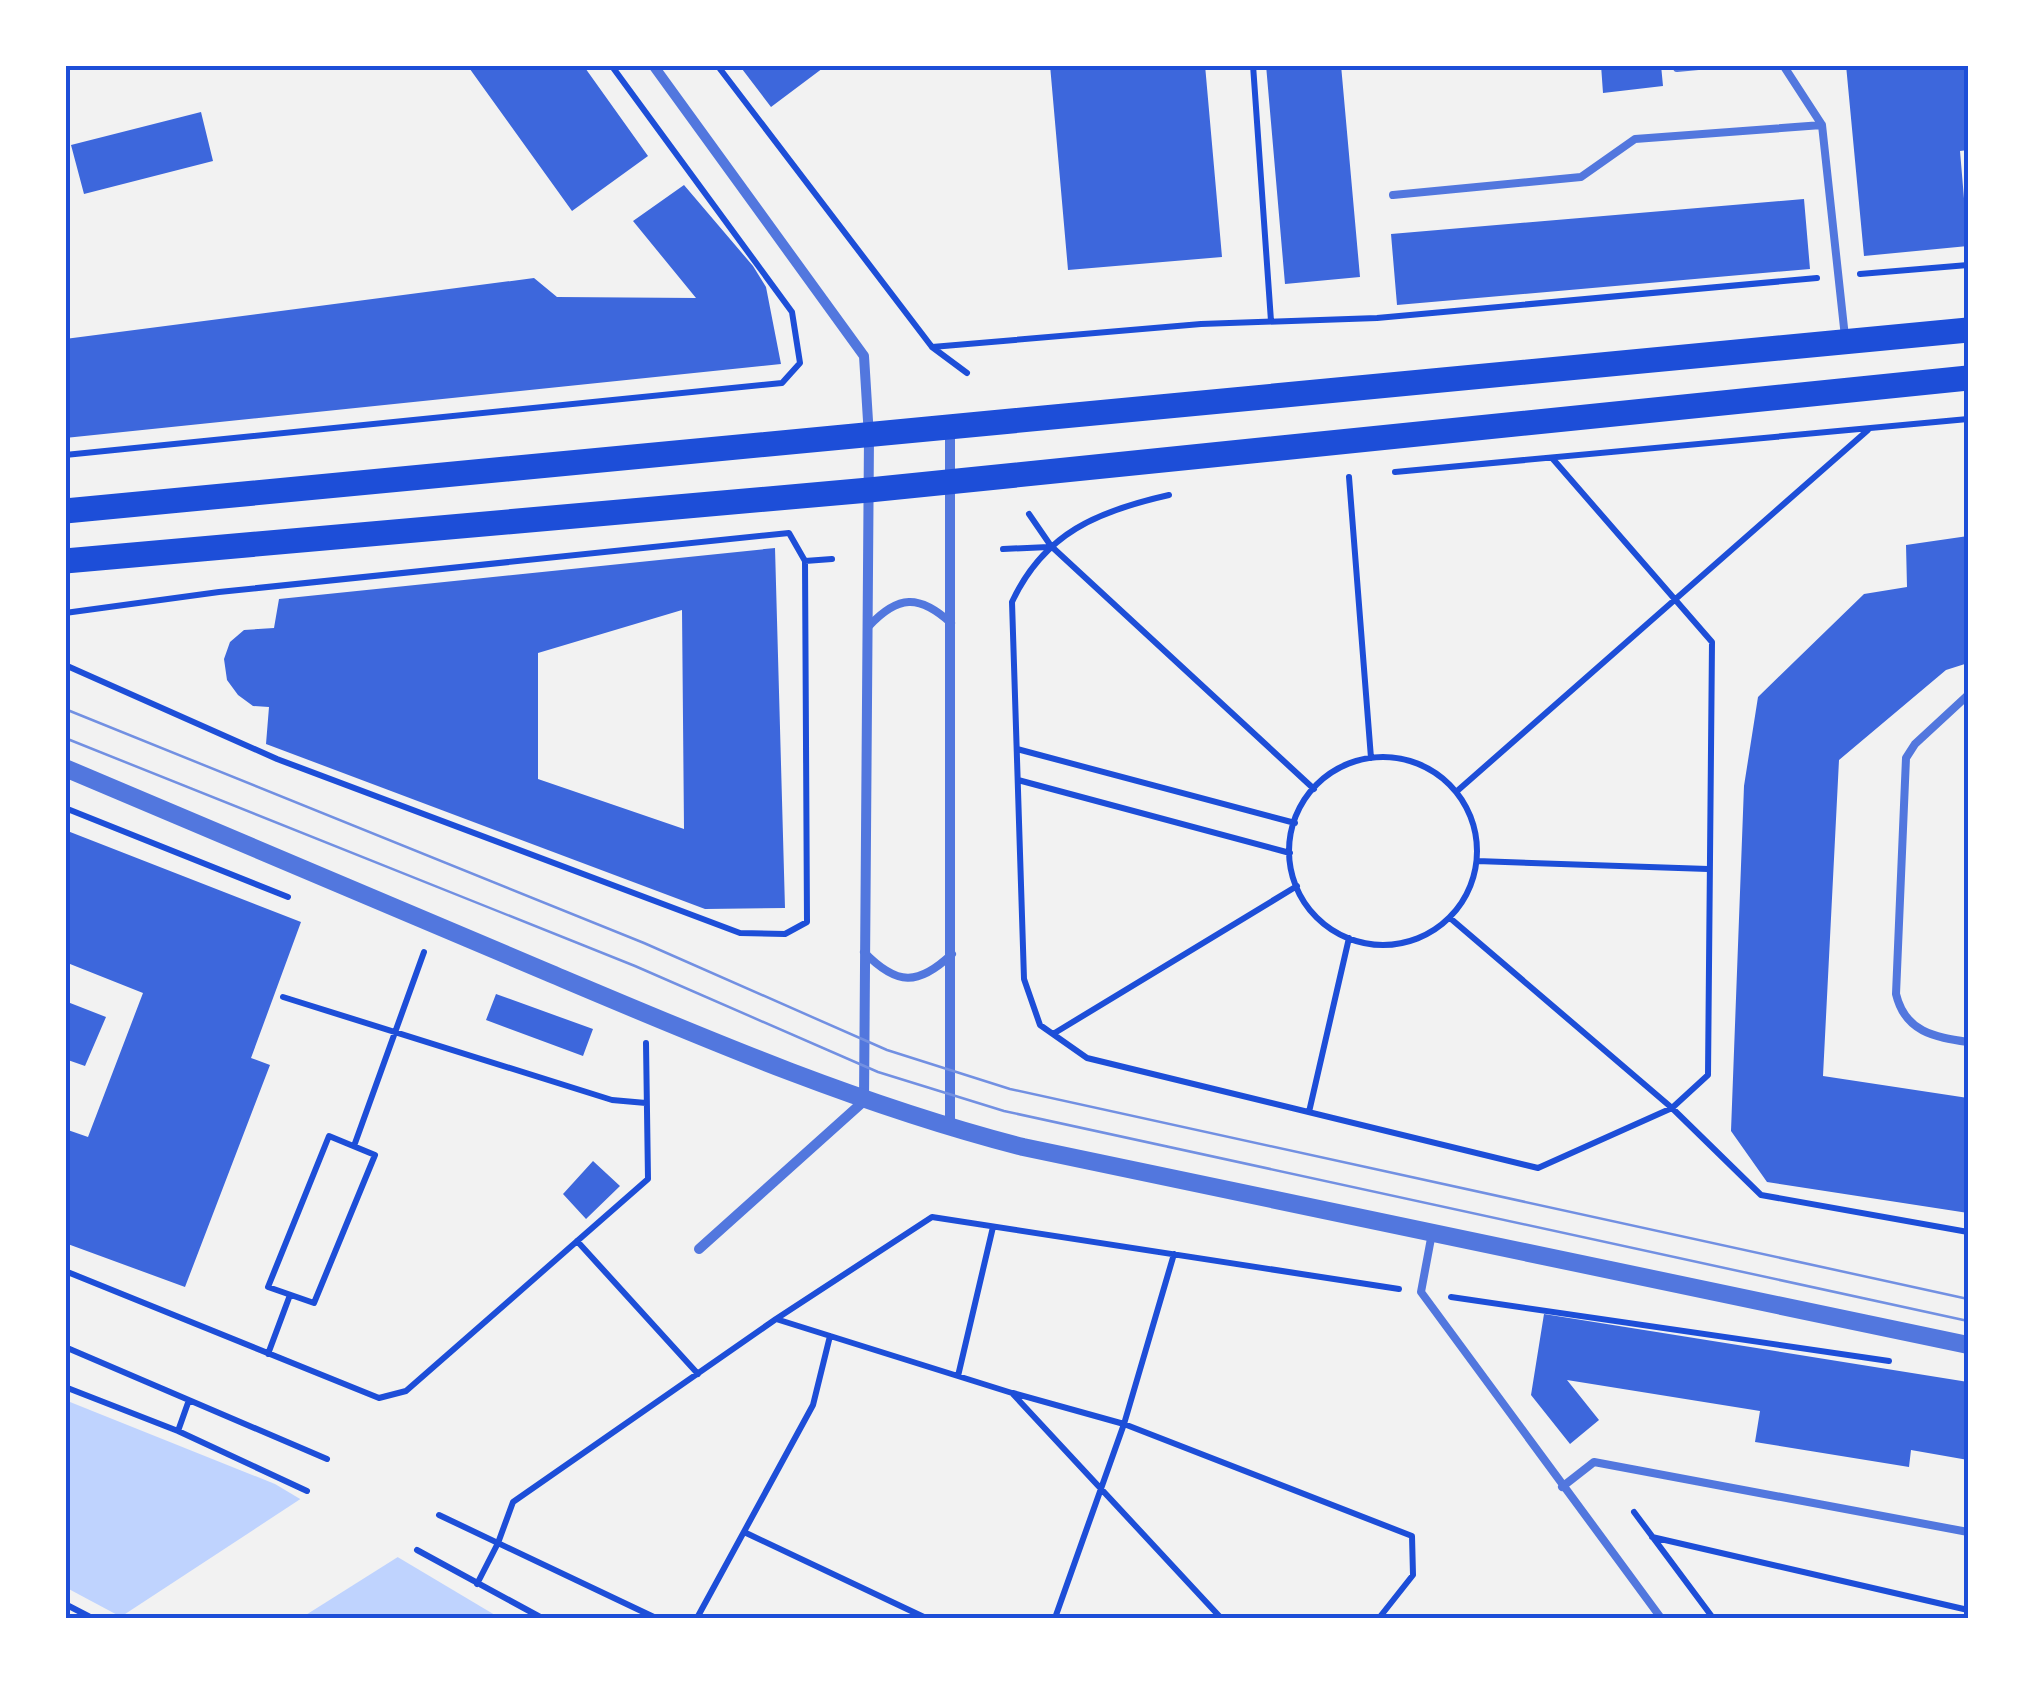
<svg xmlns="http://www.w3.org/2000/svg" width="2033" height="1683" viewBox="0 0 2033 1683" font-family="Montserrat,sans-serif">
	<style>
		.water { fill: #bfd3fe }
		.pier { fill: #f2f2f2 }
		.building { fill: #3d67dc; fill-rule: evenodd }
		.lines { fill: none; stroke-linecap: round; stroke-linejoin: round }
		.path { stroke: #1d4ed8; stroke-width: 6 }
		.service { stroke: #5277de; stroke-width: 8 }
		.minor { stroke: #5277de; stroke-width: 10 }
		.tertiary { stroke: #5277de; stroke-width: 18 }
		.primary { stroke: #1d4ed8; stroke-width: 25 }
		.tram { stroke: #7290e2; stroke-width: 2.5 }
		.neatline { fill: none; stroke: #1d4ed8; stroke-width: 4 }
	</style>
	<rect width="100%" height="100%" fill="#f2f2f2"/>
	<!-- water -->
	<path class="water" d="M65 1400 275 1484 500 1618H123L65 1587Z"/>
	<!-- pier -->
	<path class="pier" d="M305 1496 401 1555 301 1618H119Z"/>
	<!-- building -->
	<path class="building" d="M467 65H583L648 156 572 211Z
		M739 65H827L771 107Z
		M1050 65H1205L1222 257 1068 270Z
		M1266 65H1341L1360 277 1285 284Z
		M1601 65H1661L1663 86 1603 93Z
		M1846 65H1951L1952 69 1968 68V150L1960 151 1968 246 1864 256Z
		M201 112 213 161 84 194 71 145Z
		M684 185 753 266 766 287 781 364 65 438V339L534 278 557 297 696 298 633 221Z
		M1804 199 1810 269 1397 305 1391 234Z
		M1968 536V663L1946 670 1839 760 1823 1076 1968 1098V1213L1767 1182 1731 1131 1744 786 1758 697 1864 594 1907 587 1906 545Z
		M775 548 785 908 705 909 266 744 269 707 253 706 238 695 227 680 224 659 230 642 244 630 274 628 279 599ZM682 610 684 829 538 779V653Z
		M65 830 301 922 251 1058 270 1065 185 1287 65 1243V1129L88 1137 143 993 65 962Z
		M496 994 593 1029 583 1056 486 1020Z
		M65 1001 106 1017 85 1066 65 1059Z
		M593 1161 620 1186 586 1219 563 1194Z
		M1544 1314 1968 1382V1460L1911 1450 1909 1467 1755 1442 1760 1411 1567 1380 1599 1420 1570 1444 1531 1395Z"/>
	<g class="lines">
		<!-- path -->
		<path class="path" d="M717 65 932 347 967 373
			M1253 65 1271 321
			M1860 274 1968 265
			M932 347 1201 324 1377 318 1817 278
			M65 455 782 383 800 363 792 312 611 65
			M1395 472 1968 419
			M1349 477 1371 758
			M1169 495C1098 511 1044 533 1012 602L1024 979 1040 1025 1087 1058 1538 1168 1672 1108 1708 1075 1712 642 1552 458
			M1029 514 1051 546 1314 789
			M1003 549 1049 547
			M805 561 832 559
			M65 613 219 592 789 533 805 561 807 922 785 934 740 933 277 759 65 665
			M1017 749 1295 823
			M1289 851a94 94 0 1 1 188 0a94 94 0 1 1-188 0Z
			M1018 780 1290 853
			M1456 792 1868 430
			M65 808 288 897
			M1477 861 1708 869
			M1450 918 1672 1108 1761 1195 1968 1232
			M283 997 612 1100 646 1103
			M1053 1034 1297 886
			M1309 1112 1349 938
			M329 1136 375 1155 314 1303 268 1287Z
			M354 1146 424 952
			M577 1241 698 1374
			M65 1271 379 1398 406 1391 648 1179 646 1043
			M1451 1297 1889 1361
			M776 1319 932 1217 1399 1289
			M65 1347 327 1459
			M268 1354 290 1295
			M958 1376 993 1227
			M65 1387 178 1431 307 1491
			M1013 1393 1124 1424 1412 1536 1413 1575 1379 1618
			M178 1431 189 1400
			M1634 1512 1713 1618
			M439 1515 656 1618
			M744 1532 926 1618
			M1652 1537 1968 1610
			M417 1550 542 1618
			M477 1584 498 1543 513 1502 776 1319 1012 1393 1221 1618
			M65 1604 92 1618
			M697 1618 813 1405 830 1336
			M1055 1618 1124 1424 1174 1254"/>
		<!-- service -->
		<path class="service" d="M1783 65 1822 125 1845 337
			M1677 68 1709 65
			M1393 195 1581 177 1635 139 1822 125
			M869 626C898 595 919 594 951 623
			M1968 695 1915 744 1906 758 1896 994C1905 1032 1934 1037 1968 1042
			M864 952C897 986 918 986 952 954
			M1432 1233 1421 1292 1661 1618
			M1562 1487 1594 1462 1968 1532"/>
		<!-- minor -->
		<path class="minor" d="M653 65 864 356 869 437 864 1101 699 1249
			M950 430V1128"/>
		<!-- tertiary -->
		<path class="tertiary" d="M65 768C226 836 386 904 547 972 703 1038 859 1105 1023 1147L1968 1345"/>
		<!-- primary -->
		<path class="primary" d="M65 511 1968 330
			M65 561 869 490 1968 378"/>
		<!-- tram -->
		<path class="tram" d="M65 709 644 943 887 1050 1010 1089 1968 1299
			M65 738 635 966 878 1072 1004 1111 1968 1321"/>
	</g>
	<!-- border -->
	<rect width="2033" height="1683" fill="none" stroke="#ffffff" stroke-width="135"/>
	<rect x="68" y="68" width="1898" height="1548" class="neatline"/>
</svg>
